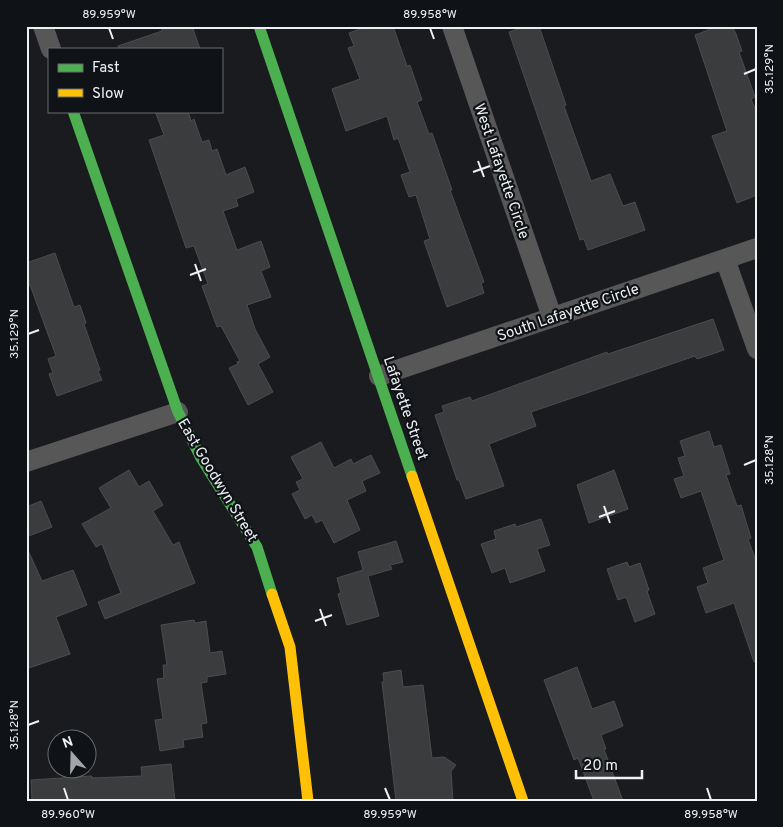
<svg xmlns="http://www.w3.org/2000/svg" width="783" height="827" viewBox="0 0 783 827" font-family="Overpass,sans-serif">
	<style>
		.building { fill: #3b3c3e; stroke: #4c4c4e }
		.lines { fill: none; stroke-linecap: round; stroke-linejoin: round }
		.street { stroke: #585758; stroke-width: 20 }
		.fast { stroke: #4caf50; stroke-width: 11 }
		.slow { stroke: #ffc107; stroke-width: 11 }
		.ticks { fill: none; stroke: #eef0f3; stroke-width: 2 }
		.labels { text-anchor: middle; stroke-width: 4.5; stroke-linejoin: round; paint-order: stroke }
		.street-label { font-size: 15px; fill: #eef0f3; stroke: #0f1216 }
		.neatline { fill: none; stroke: #eef0f3; stroke-width: 2 }
		.ticks-label { font-size: 12px; text-anchor: middle; fill: #eef0f3 }
	</style>
	<rect width="100%" height="100%" fill="#191b1e"/>
	<!-- building -->
	<path class="building" d="M161 26H192L200 49H119L118 46 162 31Z
		M368 26H393L407 66 410 65 422 100 417 102 429 134 432 133 452 190H450L484 282 481 283 484 293 447 307 424 241 430 239 416 195 409 197 401 175 410 172 398 138 394 140 387 116 346 131 332 89 360 79 348 48 354 46 349 33Z
		M526 26H539L566 105 564 106 591 181 610 174 623 206 635 202 645 230 588 250 584 239 580 240 509 32Z
		M719 26H732L736 34 742 51 739 52 755 97 751 99 757 113V195L737 203 712 136 727 131 695 35Z
		M155 111H188L191 121 194 119 202 142 209 140 212 151 217 149 226 175 245 167 254 192 236 199 238 206 223 211 237 250 261 241 270 267 261 271 271 297 247 305 255 329 270 357 258 364 273 392 248 405 229 368 238 364 237 362 240 361 221 326 217 327 202 286 208 284 194 246 186 248 149 140 164 135Z
		M55 253 74 307 80 305 86 323 84 324 100 370 98 371 102 380 57 396 49 374 53 373 48 359 56 356 30 285 26 287V263Z
		M713 319 724 350 697 359 695 356 531 412 536 426 489 444 504 486 466 499 459 480H457L435 415 444 412 442 406 470 397 472 401 607 352 608 354Z
		M709 431 714 447 721 445 730 474 726 475 737 506 741 505 751 538 748 539 757 564V661L754 662 734 603 706 613 697 587 708 583 703 568 724 560 701 491 681 498 674 479 684 476 678 458 685 456 680 441Z
		M321 442 334 468 351 459 353 464 371 455 380 473 362 481 366 491 347 500 360 530 334 543 322 520 316 523 312 515 305 519 292 494 300 490 296 482 303 479 291 457Z
		M129 470 139 487 149 481 163 505 153 511 173 545 179 542 195 583 105 619 98 602 121 593 102 544 96 547 82 524 111 508 99 488Z
		M614 470 628 509 589 523 577 485Z
		M41 501 52 527 26 537V507Z
		M541 519 550 545 537 549 545 571 510 583 505 568 492 573 481 544 496 539 494 531 515 524 516 527Z
		M396 541 403 562 390 565 392 569 368 576 379 616 347 625 338 594 341 593 337 578 363 570 358 552Z
		M26 546 42 581 73 570 87 605 56 617 70 654 26 669Z
		M627 562 629 567 640 563 649 590 647 591 655 614 635 622 626 597 618 600 607 569Z
		M194 620 195 623 206 621 210 653 222 651 226 674 207 677V682L201 683 207 723 201 724 203 737 183 740 184 747 160 751 155 720 163 719 157 679 164 678 163 665H167L161 625Z
		M577 667 592 709 614 701 623 726 601 735 606 749H604L623 801H594L578 758 574 760 544 680Z
		M401 670 403 687 423 685 432 758 444 757 456 765 451 771 453 801H396L382 682 384 681 383 673Z
		M171 764 175 801H32L31 780 92 776V778L142 776 141 767Z"/>
	<g class="lines">
		<!-- street -->
		<path class="street" d="M43 26 51 49
			M452 26 552 317
			M725 259 757 349
			M379 376 757 248
			M26 462 178 412"/>
		<!-- fast -->
		<path class="fast" d="M259 26 412 476
			M73 111 178 412 201 458 257 547 272 594"/>
		<!-- slow -->
		<path class="slow" d="M412 476 523 801
			M272 594 290 647 308 801"/>
	</g>
	<!-- ticks -->
	<path class="ticks" d="M109 28 113 39M430 28 434 39M744 74 756 69M478 161 484 177M473 172 490 166M195 264 201 281M190 275 206 269M28 334 39 330M744 465 756 460M604 506 610 523M599 517 615 511M320 609 326 626M315 621 332 615M28 725 39 721M64 788 68 800M385 788 390 800M707 788 711 800"/>
	<g class="labels">
		<!-- street labels -->
		<g class="street-label">
			<text transform="translate(502 171) rotate(71)" y="5">West Lafayette Circle</text>
			<text transform="translate(568 312) rotate(-19)" y="5">South Lafayette Circle</text>
			<text transform="translate(406 408) rotate(71)" y="5">Lafayette Street</text>
			<text transform="translate(218 480) rotate(59)" y="5">East Goodwyn Street</text>
		</g>
	</g>
	<!-- border -->
	<rect width="783" height="827" fill="none" stroke="#0f1216" stroke-width="55"/>
	<!-- legend -->
	<rect x="48" y="48" width="175" height="65" fill="#0f1216" stroke="#686b6e"/>
	<rect x="58" y="64" width="25" height="8" fill="#4caf50" stroke="#686b6e"/>
	<text x="92" y="72" font-size="15" fill="#eef0f3">Fast</text>
	<rect x="58" y="89" width="25" height="8" fill="#ffc107" stroke="#686b6e"/>
	<text x="92" y="98" font-size="15" fill="#eef0f3">Slow</text>
	<!-- north arrow -->
	<g transform="translate(72 754) rotate(340)"><circle r="24" fill="#0f1216" stroke="#686b6e"/>
	<path d="M0-4L9 19L0 12L-9 19Z" fill="#a3a5a8"/>
	<text y="-8" font-size="14" font-weight="bold" text-anchor="middle" fill="#eef0f3">N</text>
	</g>
	<!-- scale -->
	<path d="M576 770v8h66v-8" fill="none" stroke="#eef0f3" stroke-width="2.5"/>
	<text x="583" y="770" font-size="15" fill="#eef0f3" stroke="#0f1216" stroke-width="4" paint-order="stroke">20 m</text>
	<rect x="28" y="28" width="728" height="772" class="neatline"/>
	<g class="ticks-label">
		<text x="109" y="18">89.959°W</text>
		<text x="430" y="18">89.958°W</text>
		<text transform="translate(769 69) rotate(-90)" y="4">35.129°N</text>
		<text transform="translate(14 334) rotate(-90)" y="4">35.129°N</text>
		<text transform="translate(769 460) rotate(-90)" y="4">35.128°N</text>
		<text transform="translate(14 725) rotate(-90)" y="4">35.128°N</text>
		<text x="68" y="818">89.960°W</text>
		<text x="390" y="818">89.959°W</text>
		<text x="711" y="818">89.958°W</text>
	</g>
</svg>
